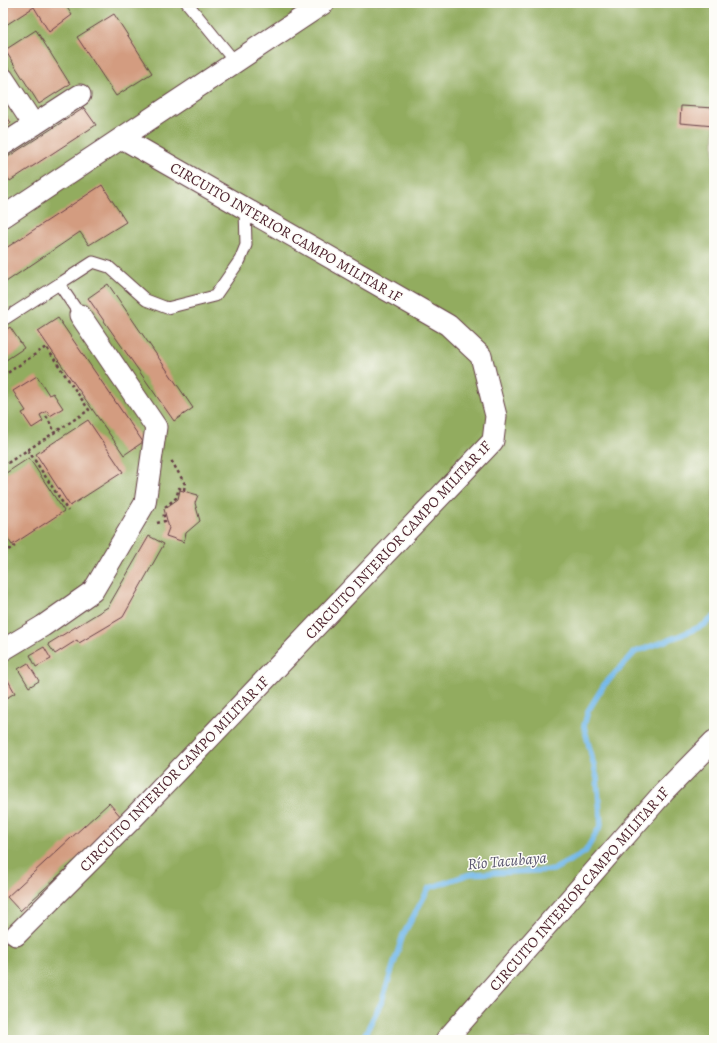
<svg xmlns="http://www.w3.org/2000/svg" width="717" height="1043" viewBox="0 0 717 1043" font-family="Alegreya,serif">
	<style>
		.forest { fill: #92ac5e; stroke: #6e6644 }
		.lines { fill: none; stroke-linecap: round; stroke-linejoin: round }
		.stream { stroke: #74b9ea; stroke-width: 5.5 }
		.building { fill: #d39c80 }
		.service-casing { stroke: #643e45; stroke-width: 13 }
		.minor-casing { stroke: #643e45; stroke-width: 23 }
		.path { stroke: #643e45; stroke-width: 2.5; stroke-dasharray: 3 3; stroke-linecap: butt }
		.service { stroke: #fff; stroke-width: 11 }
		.minor { stroke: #fff; stroke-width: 21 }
		.labels { text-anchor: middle; stroke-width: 3; stroke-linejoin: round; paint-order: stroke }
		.street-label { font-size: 15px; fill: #4a1f2b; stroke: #fdfcf7 }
		.water-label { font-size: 16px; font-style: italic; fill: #59556e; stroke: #fdfcf7 }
	</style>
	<rect width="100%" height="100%" fill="#fdfcf7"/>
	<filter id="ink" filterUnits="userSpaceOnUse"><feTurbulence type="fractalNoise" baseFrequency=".025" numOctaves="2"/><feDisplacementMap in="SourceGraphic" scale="8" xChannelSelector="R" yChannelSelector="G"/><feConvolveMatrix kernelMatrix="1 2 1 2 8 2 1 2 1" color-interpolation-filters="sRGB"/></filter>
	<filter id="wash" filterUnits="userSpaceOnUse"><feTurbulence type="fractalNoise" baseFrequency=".012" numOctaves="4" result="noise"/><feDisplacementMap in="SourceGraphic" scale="16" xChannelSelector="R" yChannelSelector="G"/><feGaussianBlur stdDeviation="0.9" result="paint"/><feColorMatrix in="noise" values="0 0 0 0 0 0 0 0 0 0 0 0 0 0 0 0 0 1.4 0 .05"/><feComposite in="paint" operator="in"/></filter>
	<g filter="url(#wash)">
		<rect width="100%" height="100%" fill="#f5edda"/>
		<!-- forest -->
		<path class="forest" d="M3 3H714V1040H3Z"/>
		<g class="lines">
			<!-- stream -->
			<path class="stream" d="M362 1040 382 1001 403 935 429 888 470 874 553 870 585 852 601 825 597 778 584 726 588 711 604 685 635 652 679 636 704 625 714 617"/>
		</g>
		<g id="blocks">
			<!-- building -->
			<path class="building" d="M3 3H64L72 15 49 32 34 7 3 27Z
				M114 14 152 73 116 96 77 37Z
				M36 30 70 84 39 104 5 50Z
				M681 106 714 108V126L680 123Z
				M84 108 96 125 10 181 3 170V160Z
				M3 110 11 123 3 129Z
				M102 185 126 222 89 245 80 232 3 284V250Z
				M108 284 193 408 174 421 88 298Z
				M58 318 143 442 124 455 38 331Z
				M10 327 24 348 3 362V332Z
				M37 376 49 395 53 393 63 408 50 416 47 411 40 415 43 421 32 428 22 413 26 411 13 391Z
				M88 420 123 472 70 506 36 454Z
				M29 458 64 511 12 545 3 531V475Z
				M180 490 198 495 195 503 200 521 186 533 184 542 166 536 169 528 164 509 178 499Z
				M149 536 164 544 123 617 79 643 77 640 55 654 48 644 108 607Z
				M44 647 51 659 36 667 30 655Z
				M28 663 39 681 29 687 18 669Z
				M5 675 15 693 3 700V676Z
				M109 803 122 818 20 911 7 897Z"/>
		</g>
	</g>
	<g filter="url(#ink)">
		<use href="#blocks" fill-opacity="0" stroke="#643e45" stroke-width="1"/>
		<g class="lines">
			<!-- service casing -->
			<g class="service-casing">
				<path id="service" d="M187 3 235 62
					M59 284 93 262 109 267 146 300 167 308 215 296 240 260 246 245 245 208
					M3 320 59 284 80 315"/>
			</g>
			<!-- minor casing -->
			<g class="minor-casing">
				<path id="minor" d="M3 78 34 125
					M3 145 80 95
					M3 217 324 3
					M3 650 43 626 93 591 145 503 156 427 80 315
					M16 935 133 818 493 441 496 416 481 356 448 325 122 138
					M446 1040 664 792 714 741"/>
			</g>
			<!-- path -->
			<path class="path" d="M3 376 46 347 89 410 3 466
				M46 416 55 432
				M28 450 68 511
				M165 507 176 498 179 488 184 490 185 484 171 460
				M157 523 165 521 163 512
				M3 553 15 546"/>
			<!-- service -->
			<use href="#service" class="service"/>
			<!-- minor -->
			<use href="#minor" class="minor"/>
		</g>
	</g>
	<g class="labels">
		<!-- street labels -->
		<g class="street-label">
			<text transform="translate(286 232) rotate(30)" y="5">CIRCUITO INTERIOR CAMPO MILITAR 1F</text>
			<text transform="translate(398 540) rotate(-47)" y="5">CIRCUITO INTERIOR CAMPO MILITAR 1F</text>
			<text transform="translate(174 774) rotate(-46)" y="5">CIRCUITO INTERIOR CAMPO MILITAR 1F</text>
			<text transform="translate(579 889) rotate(-49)" y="5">CIRCUITO INTERIOR CAMPO MILITAR 1F</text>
		</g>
		<!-- water labels -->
		<g class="water-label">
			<text transform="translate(507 860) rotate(-5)" y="6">Río Tacubaya</text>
		</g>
	</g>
	<!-- margin -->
	<rect width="717" height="1043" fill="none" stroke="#fdfcf7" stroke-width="16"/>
</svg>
